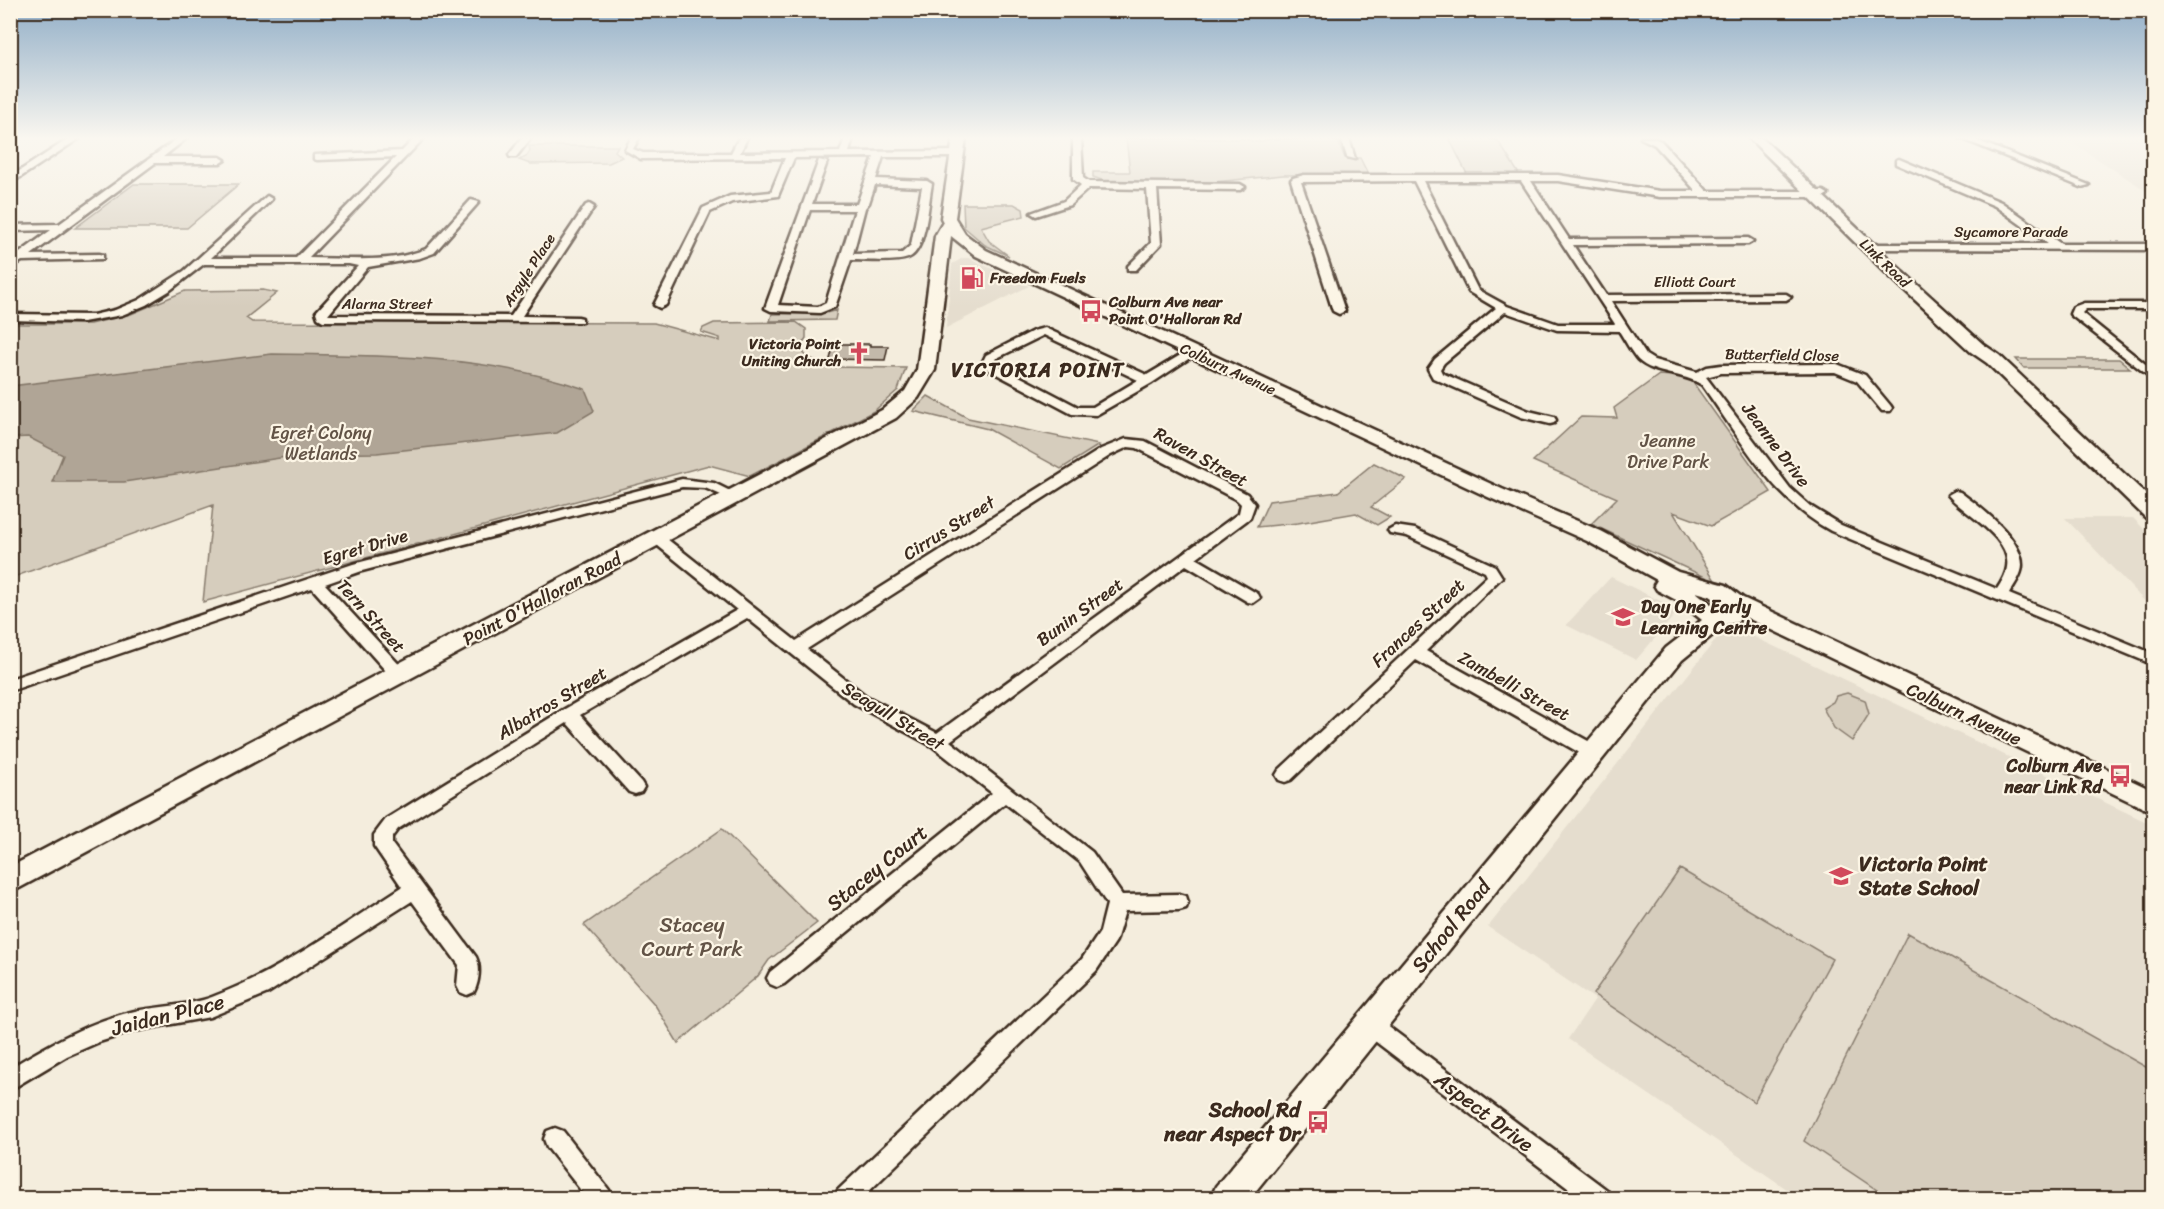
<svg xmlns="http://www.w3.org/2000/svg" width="2164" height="1209" viewBox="0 0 2164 1209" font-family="Sriracha,sans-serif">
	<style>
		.built { fill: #e5ddce }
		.green { fill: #d6cdbd; stroke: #887c6e; stroke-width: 1.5 }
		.water { fill: #b0a596; stroke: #817466; stroke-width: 1.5 }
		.building { fill: #c3b9aa; stroke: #3b2a1e; stroke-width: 1.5 }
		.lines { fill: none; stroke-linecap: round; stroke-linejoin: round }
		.street-casing { stroke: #3b2a1e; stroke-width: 5 }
		.secondary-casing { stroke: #3b2a1e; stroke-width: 5 }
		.street { fill: #fcf5e5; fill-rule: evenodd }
		.secondary { fill: #fcf5e5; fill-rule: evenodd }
		.labels { text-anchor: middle; stroke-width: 4.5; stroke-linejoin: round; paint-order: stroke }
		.far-street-label { font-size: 15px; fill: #3b2a1e; stroke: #fcf5e5 }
		.far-poi-label { font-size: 15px; font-weight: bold; fill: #3b2a1e; stroke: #fcf5e5; text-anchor: start }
		.park-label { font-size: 18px; fill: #625346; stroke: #fcf5e5 }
		.street-label { font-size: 18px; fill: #3b2a1e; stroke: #fcf5e5 }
		.poi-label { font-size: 18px; font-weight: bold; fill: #3b2a1e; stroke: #fcf5e5; text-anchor: start }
		.far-district-label { font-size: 20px; font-weight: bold; letter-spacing: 1.5px; fill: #3b2a1e; stroke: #fcf5e5 }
		.near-poi-label { font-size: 21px; font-weight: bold; fill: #3b2a1e; stroke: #fcf5e5; text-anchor: start }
		.near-street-label { font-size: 21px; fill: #3b2a1e; stroke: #fcf5e5 }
		.near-park-label { font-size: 21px; fill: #625346; stroke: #fcf5e5 }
	</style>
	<rect width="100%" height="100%" fill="#f4eddd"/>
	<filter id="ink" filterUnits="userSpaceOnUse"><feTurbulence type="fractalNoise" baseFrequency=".0167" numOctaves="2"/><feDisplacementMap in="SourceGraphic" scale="12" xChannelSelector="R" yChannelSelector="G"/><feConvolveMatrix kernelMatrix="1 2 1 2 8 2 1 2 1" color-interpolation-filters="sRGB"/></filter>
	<g filter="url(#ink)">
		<!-- built -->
		<path class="built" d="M2065 138H2153V195Z
			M963 258H969L1029 286 946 328 952 264Z
			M2065 518H2133L2153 538V610Z
			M1611 577 1679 610 1636 660 1566 625Z
			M1730 629 1748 634 2153 825V1198H1800L1568 1039 1595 999 1488 927 1721 633Z"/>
		<!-- green -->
		<path class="green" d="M1126 138 1244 139 1256 142 1272 139H1330L1338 142 1345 158H1360L1368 174 1283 175 1214 182 1110 183 1093 177V172H1130Z
			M1449 138H1489L1498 141 1519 174H1467Z
			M529 146H618L615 151 622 157 609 163 530 164 519 160 526 157 530 151Z
			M134 184H239L187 228H75Z
			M963 204H1014L1023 209 1024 216 981 227 989 241 1009 256 985 245 964 227Z
			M263 290 277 293 246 318 252 322 654 323 720 341V338L701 332 703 328 714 323 796 322 806 329V338L800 347 806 356 827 367 906 368 898 390 874 411 750 476 709 465 203 602 213 505 11 578V324H90L131 314 185 291Z
			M837 310 835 320 770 321 772 314 826 313Z
			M2016 359H2119L2130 368H2024Z
			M1659 375 1689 377 1771 492 1711 526 1673 512 1716 582 1591 524 1617 498 1533 461 1581 417 1617 418 1614 408Z
			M928 396 968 418 1099 445 1061 469 988 429 913 411Z
			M1374 463 1406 479 1371 507 1390 517 1377 525 1356 513 1298 523 1257 527 1269 501 1338 492Z
			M1847 693 1865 700 1869 714 1852 741 1834 728 1823 708 1833 702 1836 696Z
			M722 829 817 923 769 960 758 976 678 1043 655 1005 584 925Z
			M1680 869 1832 959 1754 1102 1593 994Z
			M1908 933 2153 1071V1198H1889L1804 1141Z"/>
		<!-- water -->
		<path class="water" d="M272 354C377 355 484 354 585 389L594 411 557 433 377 453 306 454 124 482H52L63 455 28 437 11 438V386Z"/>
		<!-- building -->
		<path class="building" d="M839 344H870V346H888L885 360 830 359 833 348H838Z"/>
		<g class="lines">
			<!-- street casing -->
			<g class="street-casing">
				<path id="street" d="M70 138H80L10 184V177Z
					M178 138H187L163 157H220L225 160 220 163H155L31 255 99 254 103 255V259L22 261 10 268V260L51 230 10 231V225L59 224Z
					M415 138H424L308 258C348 258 388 264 426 249L471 200 479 202 434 253 420 258 368 267 328 315 511 316 586 205 589 204 594 207 522 316 578 317 582 318V322L323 321 318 318 316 312 358 266 349 264H204L169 291 146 305 122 315 83 322 10 320V314L93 315 115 310 139 300 184 271 267 196 272 199 270 201 211 258H296L396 157 317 160 314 159V155L402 151Z
					M522 138H531L516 157H510L509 155Z
					M631 138H639L633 149 643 153H731L739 138H747L740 153 840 152 845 138H853L849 152 957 151 961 154 957 157H883L876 179 927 181 932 184C928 202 927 251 908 258 894 263 866 260 851 260L835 307 820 313 771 311 765 308 819 160 827 162 812 204H857L874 157 794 158 778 196 732 202 710 212 666 305 660 308 654 305 703 208 730 196 771 192 785 158 641 159 625 150ZM875 185 922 187 911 245 902 253 853 254 865 208 869 203ZM810 210H855L826 303 818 307 778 305Z
					M1073 138H1081L1083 178 1089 182 1240 184 1245 187 1240 190 1157 189 1161 244 1136 270H1128V266L1151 243 1147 189 1089 188 1070 205 1036 216 1031 213 1064 201 1081 185 1073 179Z
					M1341 138H1349L1355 159 1347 157Z
					M1641 138H1653L1661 141 1707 191H1823L1828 194 1823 197H1660L1558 181H1531L1569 239 1748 238 1753 241 1748 244 1573 245 1606 295 1786 294 1791 297 1786 300 1611 301 1646 355 1654 360 1697 372 1707 367 1721 365 1837 364 1865 375 1890 405 1892 408 1890 411H1882L1857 381 1835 372 1721 373 1706 377 1790 488 1810 506 1841 525 1997 589C2001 583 2006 575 2007 567 2012 538 1964 514 1948 495L1955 491 1960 492C1979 506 2022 538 2022 565 2022 575 2014 585 2009 594L2154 654V665L1831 531C1772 499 1740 438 1702 385 1683 372 1655 376 1638 360 1631 352 1625 340 1619 331L1557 330 1505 312 1444 363 1440 369 1442 373 1529 411 1554 417 1556 420 1554 423 1550 424 1521 417 1433 378 1428 369 1435 359 1496 308 1469 292 1414 181 1301 182 1345 311 1339 314 1333 311 1291 180 1293 178 1304 175H1558L1660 191H1696L1655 145ZM1423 181H1521L1615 324H1558L1507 306 1478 290Z
					M1960 138H1971L2089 185 2081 187Z
					M1899 159 2001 202 2061 244H2154V250L1865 249 1864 247 1869 244H2048L1995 206 1896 164V160Z
					M2084 303H2154V309H2086L2082 313 2154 371V380L2072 316 2070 314 2073 307Z
					M1045 328 1147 375 1189 350H1197L1199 352 1152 383 1096 415 1072 414 987 369 983 361 986 355 1033 331ZM1044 335 1138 380 1093 407H1078L996 364 995 359Z
					M1126 439 1145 441 1247 494 1255 504 1250 518 1196 558 1258 594 1260 598 1253 603 1248 602 1186 565 950 741 1092 852 1122 895 1179 894 1186 896 1188 902 1186 908 1179 910 1125 911 1116 941 1096 971 862 1198H835L838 1190 1082 959 1100 932 1107 904 1080 862 1005 803 784 984 777 987 770 984 767 978 770 972 992 793 932 746 854 704 747 618 580 715 641 782 644 787 641 792 635 794 629 792 567 723 398 829 392 837V844L476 957C481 967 479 982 474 992L467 995 460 992 457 986 459 965 412 901 268 993 210 1017 134 1031 99 1042 67 1056 10 1090V1068C50 1044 90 1021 135 1011 160 1006 188 1006 212 997 280 972 341 926 402 887L374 846V835L386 819 563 710 737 610 652 541 650 538 652 535H662L796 641 1101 449ZM1128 447 1137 448 1237 500 1241 504 1239 513 937 733 866 696 807 649 1111 455Z
					M682 479 714 483 742 497 735 501 705 488 682 487 362 571 325 584 405 671 407 675 405 679H393L312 588 10 691V679L353 564Z
					M1395 526 1415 529 1495 566 1502 577 1426 651 1599 747 1601 752 1599 757 1593 759 1587 757 1416 660 1291 780 1285 782 1279 780 1276 775 1279 770 1487 576 1485 572 1407 536 1390 533 1388 530Z
					M1370 1015 1377 1018 1607 1190 1610 1198H1581L1363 1032 1360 1025 1363 1018Z
					M555 1128 563 1131 609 1190 612 1198H587L547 1147 544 1139 547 1131Z"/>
			</g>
			<!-- secondary casing -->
			<g class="secondary-casing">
				<path id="secondary" d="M953 138H966L955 218 965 234 986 250 1502 489 1601 531 1678 572 1726 585 1743 598 2154 791V813L1741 615 1738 622 1726 624 1682 660 1250 1198H1211L1216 1186 1666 648 1702 620 1678 601 1657 590 1654 585 1657 580 1587 541 1488 497 976 256 951 236 935 370 918 398 896 418 10 893V867L882 410 905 391 917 370 935 236 943 222 941 218ZM1696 592 1710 596 1727 608H1716Z
					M1749 138H1762L1898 267 1983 344 1999 355 2154 502V520L2147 519 1987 363 1971 352 1886 273Z"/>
			</g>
			<!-- street -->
			<use href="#street" class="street"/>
			<!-- secondary -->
			<use href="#secondary" class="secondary"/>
		</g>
	</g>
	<!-- sky -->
	<linearGradient id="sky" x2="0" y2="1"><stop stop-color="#91aec7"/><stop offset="0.45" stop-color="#faf7f0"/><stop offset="1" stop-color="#faf7f0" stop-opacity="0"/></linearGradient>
	<rect width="2164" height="307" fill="url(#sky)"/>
	<!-- icons -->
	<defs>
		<g id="fuel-bare" transform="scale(1.8)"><path d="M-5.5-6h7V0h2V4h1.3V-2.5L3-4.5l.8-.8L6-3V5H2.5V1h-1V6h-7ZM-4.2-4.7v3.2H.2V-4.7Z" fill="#d1495b" stroke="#fcf5e5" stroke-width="2.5" paint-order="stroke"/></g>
		<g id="bus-bare" transform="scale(1.8)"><path d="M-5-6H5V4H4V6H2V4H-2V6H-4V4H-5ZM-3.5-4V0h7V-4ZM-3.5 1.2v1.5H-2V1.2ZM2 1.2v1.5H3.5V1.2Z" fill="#d1495b" stroke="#fcf5e5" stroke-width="2.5" paint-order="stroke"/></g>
		<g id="church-bare" transform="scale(1.8)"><path d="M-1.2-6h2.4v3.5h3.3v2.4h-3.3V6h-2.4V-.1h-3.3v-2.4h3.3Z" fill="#d1495b" stroke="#fcf5e5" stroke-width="2.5" paint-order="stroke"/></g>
		<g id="school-bare" transform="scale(1.8)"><path d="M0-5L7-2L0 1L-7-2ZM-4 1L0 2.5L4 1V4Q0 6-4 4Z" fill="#d1495b" stroke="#fcf5e5" stroke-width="2.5" paint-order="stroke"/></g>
	</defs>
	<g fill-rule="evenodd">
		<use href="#fuel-bare" x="972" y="278"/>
		<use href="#bus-bare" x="1091" y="311"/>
		<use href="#church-bare" x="859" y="353"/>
		<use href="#school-bare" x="1623" y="617"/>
		<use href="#bus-bare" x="2120" y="776"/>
		<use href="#school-bare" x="1841" y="876"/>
		<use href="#bus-bare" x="1318" y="1122"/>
	</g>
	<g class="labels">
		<!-- far-street labels -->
		<g class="far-street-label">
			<text x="2011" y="237">Sycamore Parade</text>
			<text transform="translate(1885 263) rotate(44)" y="5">Link Road</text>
			<text transform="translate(529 270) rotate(-57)" y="5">Argyle Place</text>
			<text x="1695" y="287">Elliott Court</text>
			<text x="387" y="309">Alarna Street</text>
			<text transform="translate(1782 355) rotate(1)" y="5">Butterfield Close</text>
			<text transform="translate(1228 369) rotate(25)" y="5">Colburn Avenue</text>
		</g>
		<!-- far-poi labels -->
		<g class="far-poi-label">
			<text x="990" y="283">Freedom Fuels</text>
			<text x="1109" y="307">Colburn Ave near<tspan x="1109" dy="17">Point O'Halloran Rd</tspan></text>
			<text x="841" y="349" text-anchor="end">Victoria Point<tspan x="841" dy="17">Uniting Church</tspan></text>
		</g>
		<!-- park labels -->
		<g class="park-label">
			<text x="321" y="439">Egret Colony<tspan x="321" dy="21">Wetlands</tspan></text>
			<text x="1668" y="447">Jeanne<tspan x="1668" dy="21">Drive Park</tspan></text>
		</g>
		<!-- street labels -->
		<g class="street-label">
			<text transform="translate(1776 445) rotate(53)" y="6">Jeanne Drive</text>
			<text transform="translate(1201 457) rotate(29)" y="6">Raven Street</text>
			<text transform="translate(949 528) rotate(-32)" y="6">Cirrus Street</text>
			<text transform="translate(365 547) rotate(-16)" y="6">Egret Drive</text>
			<text transform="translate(542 599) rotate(-28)" y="6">Point O'Halloran Road</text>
			<text transform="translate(1080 612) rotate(-36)" y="6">Bunin Street</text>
			<text transform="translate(371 616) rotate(48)" y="6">Tern Street</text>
			<text transform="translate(1418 623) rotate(-43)" y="6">Frances Street</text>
			<text transform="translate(1514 686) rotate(29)" y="6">Zambelli Street</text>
			<text transform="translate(552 703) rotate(-31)" y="6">Albatros Street</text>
			<text transform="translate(1964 714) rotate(25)" y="6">Colburn Avenue</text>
			<text transform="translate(893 716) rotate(31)" y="6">Seagull Street</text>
		</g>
		<!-- poi labels -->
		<g class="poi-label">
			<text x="1641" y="613">Day One Early<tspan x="1641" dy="21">Learning Centre</tspan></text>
			<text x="2102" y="772" text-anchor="end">Colburn Ave<tspan x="2102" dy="21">near Link Rd</tspan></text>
		</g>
		<!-- far-district labels -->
		<g class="far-district-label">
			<text x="1038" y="377">VICTORIA POINT</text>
		</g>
		<!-- near-poi labels -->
		<g class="near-poi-label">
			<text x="1859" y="871">Victoria Point<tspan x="1859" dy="24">State School</tspan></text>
			<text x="1300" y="1117" text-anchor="end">School Rd<tspan x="1300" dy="24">near Aspect Dr</tspan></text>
		</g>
		<!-- near-street labels -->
		<g class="near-street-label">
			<text transform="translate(877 868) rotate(-39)" y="7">Stacey Court</text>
			<text transform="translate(1451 926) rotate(-51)" y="7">School Road</text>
			<text transform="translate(168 1015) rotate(-14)" y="7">Jaidan Place</text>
			<text transform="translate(1484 1112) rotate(37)" y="7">Aspect Drive</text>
		</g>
		<!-- near-park labels -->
		<g class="near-park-label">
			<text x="692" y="932">Stacey<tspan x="692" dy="24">Court Park</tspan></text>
		</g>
	</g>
	<!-- margin -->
	<rect width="2164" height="1209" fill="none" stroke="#fcf5e5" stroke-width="36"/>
	<rect x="18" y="18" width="2128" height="1173" fill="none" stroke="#3b2a1e" stroke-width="2" filter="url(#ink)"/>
</svg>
